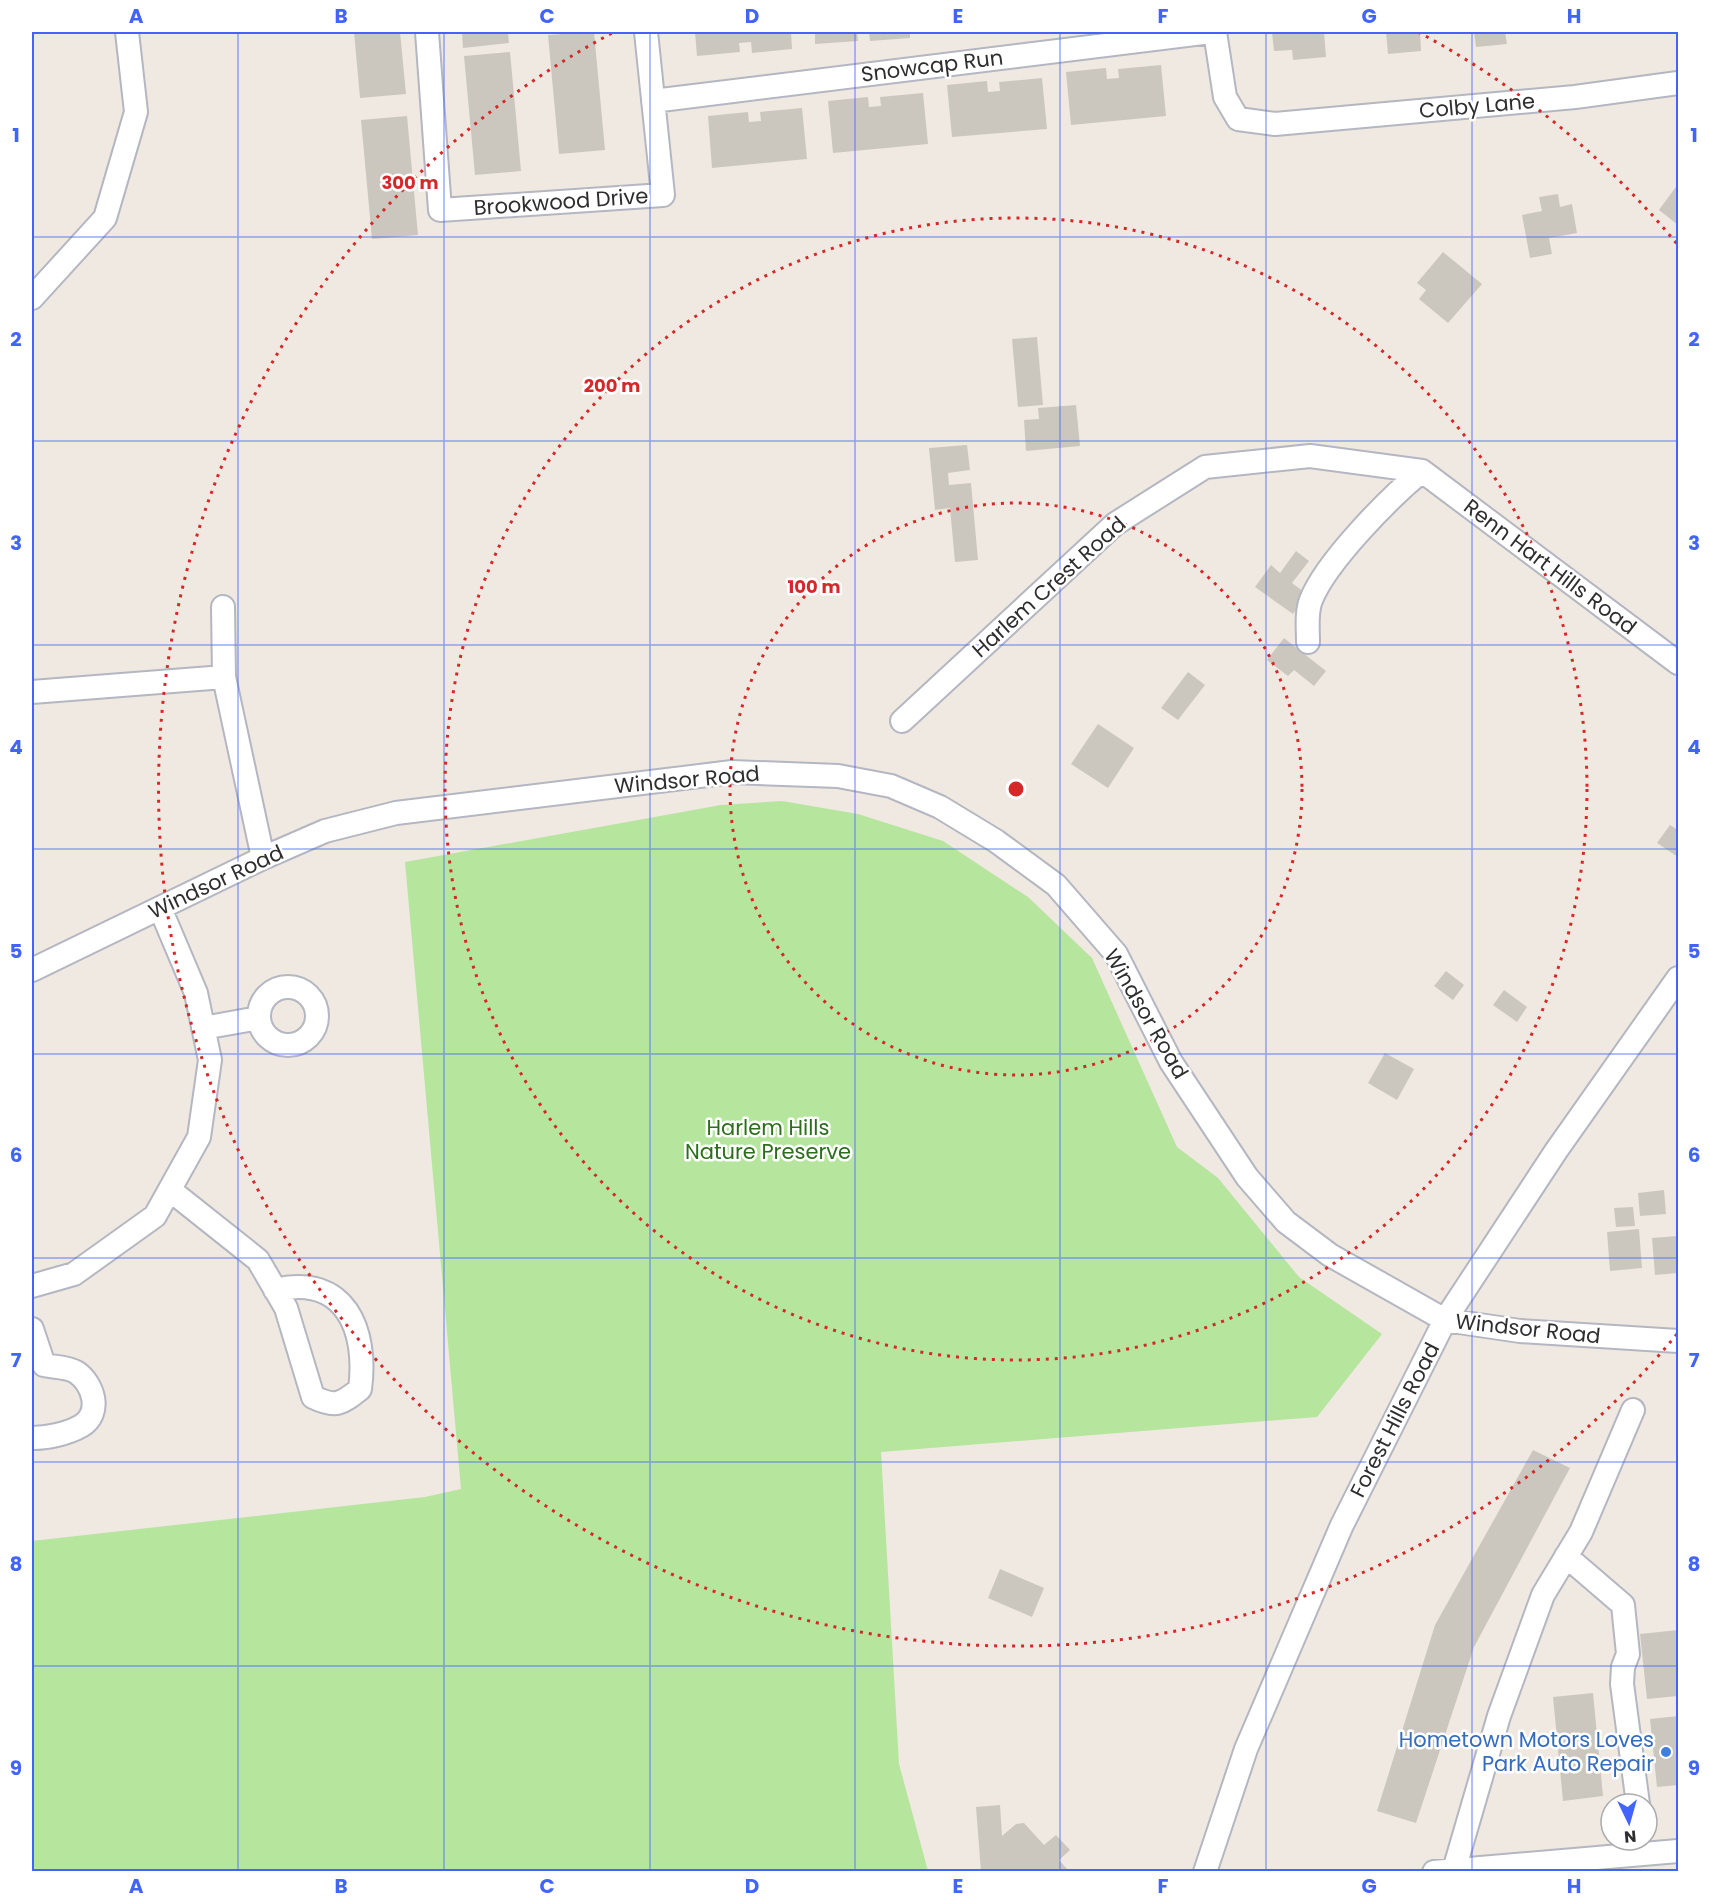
<svg xmlns="http://www.w3.org/2000/svg" width="1710" height="1903" viewBox="0 0 1710 1903" font-family="Poppins,sans-serif">
	<style>
		.green { fill: #b6e59e }
		.building { fill: #cbc7bf }
		.lines { fill: none; stroke-linecap: round; stroke-linejoin: round }
		.minor-casing { stroke: #b4b7c1; stroke-width: 26 }
		.minor { stroke: #fff; stroke-width: 22 }
		.grid { fill: none; stroke: #4264fb; stroke-width: 1.5; stroke-opacity: 0.55 }
		.ring { fill: none; stroke: #d62828; stroke-width: 3; stroke-dasharray: 3 6 }
		.shop-dot { fill: #3f7fe0; stroke: #fff; stroke-width: 2 }
		.labels { text-anchor: middle; stroke-width: 5; stroke-linejoin: round; paint-order: stroke }
		.street-label { font-size: 21px; fill: #2e2e2e; stroke: #fff }
		.park-label { font-size: 21px; fill: #2c6e1b; stroke: #fff }
		.shop-label { font-size: 21px; fill: #366cbe; stroke: #fff; text-anchor: end }
		.centre { fill: #d62828; stroke: #fff; stroke-width: 3 }
		.ring-label { font-size: 18px; text-anchor: middle; font-weight: bold; fill: #d62828; stroke: #fff; stroke-width: 5; stroke-linejoin: round; paint-order: stroke }
		.neatline { fill: none; stroke: #4264fb; stroke-width: 2 }
		.grid-label { font-size: 20px; text-anchor: middle; font-weight: bold; fill: #4264fb }
	</style>
	<rect width="100%" height="100%" fill="#efe9e1"/>
	<!-- green -->
	<path class="green" d="M782 801 858 814 943 841 1028 897 1092 958 1177 1147 1218 1178 1299 1277 1382 1334 1317 1417 881 1452 899 1764 928 1871H32V1541L425 1497 461 1489 405 862 721 805Z"/>
	<!-- building -->
	<path class="building" d="M354 32H400L406 94 360 98Z
		M462 32H508L509 43 463 48Z
		M594 32 605 150 559 154 548 35Z
		M695 32H791L792 49 752 53 751 42 739 43 740 52 697 56Z
		M815 32H857L858 41 815 44Z
		M869 32H910V38L870 41Z
		M1272 32H1324L1326 57 1293 60 1292 50 1274 51Z
		M1386 32H1420L1421 51 1388 54Z
		M1474 32H1505L1507 44 1476 47Z
		M510 52 521 171 475 175 464 56Z
		M1161 65 1166 116 1071 125 1066 72 1106 68 1107 79 1119 78 1118 69Z
		M1042 78 1047 129 952 137 947 85 987 81 988 92 1000 91 999 82Z
		M923 93 928 144 833 153 828 101 868 97 869 107 881 106 880 97Z
		M802 108 807 159 712 168 708 116 748 112 749 122 761 121 760 112Z
		M407 116 418 235 372 239 361 120Z
		M1678 184V225L1659 210Z
		M1558 194 1560 207 1572 204 1577 233 1549 238 1552 254 1530 258 1522 215 1542 211 1539 197Z
		M1443 252 1482 284 1448 323 1419 299 1426 290 1417 283Z
		M1037 337 1043 405 1018 407 1012 339Z
		M1076 405 1080 446 1026 451 1024 420 1039 419 1038 408Z
		M967 445 970 470 948 473 949 485 971 483 978 560 955 562 950 508 935 510 929 448Z
		M1296 551 1309 561 1292 583 1307 594 1293 614 1255 587 1271 565 1280 573Z
		M1284 638 1326 671 1314 686 1294 670 1288 676 1267 660Z
		M1188 672 1205 685 1178 720 1161 708Z
		M1098 724 1134 748 1108 788 1071 764Z
		M1670 825 1678 830V857L1657 843Z
		M1446 971 1464 985 1453 1000 1434 986Z
		M1504 990 1527 1007 1517 1022 1493 1005Z
		M1385 1053 1414 1069 1397 1100 1368 1083Z
		M1664 1190 1666 1214 1640 1216 1638 1193Z
		M1633 1207 1635 1226 1616 1227 1614 1208Z
		M1639 1229 1642 1268 1610 1271 1607 1232Z
		M1678 1236V1273L1655 1275 1652 1238Z
		M1533 1450 1570 1468 1474 1647 1416 1823 1377 1811 1435 1625Z
		M1000 1569 1044 1588 1032 1617 988 1598Z
		M1678 1630V1696L1647 1699 1640 1634Z
		M1593 1693 1603 1796 1563 1801 1553 1697Z
		M1678 1716V1785L1657 1787 1650 1719Z
		M1000 1805 1002 1836 1016 1824 1024 1823 1044 1845 1056 1835 1070 1850 1059 1860 1067 1869 1064 1872H981L976 1807Z"/>
	<g class="lines">
		<!-- minor casing -->
		<g class="minor-casing">
			<path id="minor" d="M427 32 440 210 663 195 646 32
				M1215 32 1225 97 1238 119 1275 124 1575 97 1678 83
				M653 101 1211 32
				M32 298 105 218 136 112 127 32
				M223 607 224 677 263 858
				M1308 642C1308 630 1306 612 1311 600 1326 562 1389 498 1422 471
				M32 692 224 677
				M902 721 1115 524 1205 467 1310 456 1422 471 1678 663
				M32 970 263 858 325 831 396 813 732 772 838 776 891 786 940 807 996 841 1056 885 1116 954 1171 1062 1247 1177 1286 1222 1330 1255 1445 1320 1520 1331 1678 1341
				M259 1016a29 29 0 1 1 58 0a29 29 0 1 1-58 0Z
				M203 1028 259 1018
				M170 1190 258 1260 286 1308 313 1397C336 1408 341 1404 360 1389 368 1330 345 1273 275 1290
				M32 1286 74 1274 155 1216 199 1137 210 1060 196 993 160 908
				M32 1329 44 1365
				M32 1438C47 1438 67 1434 81 1426 103 1413 93 1383 76 1372 68 1367 53 1367 44 1365
				M1566 1556 1623 1605 1628 1654 1623 1667 1622 1684 1638 1804
				M1454 1870 1499 1716 1543 1595 1581 1532 1633 1410
				M1205 1872 1246 1749 1342 1525 1445 1320 1556 1151 1678 978
				M1434 1872 1678 1851"/>
		</g>
		<!-- minor -->
		<use href="#minor" class="minor"/>
	</g>
	<!-- grid -->
	<path class="grid" d="M238 32V1872M444 32V1872M650 32V1872M855 32V1872M1060 32V1872M1266 32V1872M1472 32V1872M32 237H1678M32 441H1678M32 645H1678M32 849H1678M32 1054H1678M32 1258H1678M32 1462H1678M32 1666H1678"/>
	<!-- distance rings -->
	<g class="ring">
		<circle cx="1016" cy="789" r="286"/>
		<circle cx="1016" cy="789" r="571"/>
		<path d="M1677 1334A857 857 0 1 1 614 32M1418 32A857 857 0 0 1 1677 244"/>
	</g>
	<!-- markers -->
	<circle class="shop-dot" cx="1666" cy="1752" r="6"/>
	<g class="labels">
		<!-- street labels -->
		<g class="street-label">
			<text transform="translate(932 66) rotate(-7)" y="7">Snowcap Run</text>
			<text transform="translate(1477 106) rotate(-5)" y="7">Colby Lane</text>
			<text transform="translate(561 202) rotate(-4)" y="7">Brookwood Drive</text>
			<text transform="translate(1550 567) rotate(37)" y="7">Renn Hart Hills Road</text>
			<text transform="translate(1049 587) rotate(-42)" y="7">Harlem Crest Road</text>
			<text transform="translate(687 780) rotate(-5)" y="7">Windsor Road</text>
			<text transform="translate(216 882) rotate(-25)" y="7">Windsor Road</text>
			<text transform="translate(1146 1014) rotate(60)" y="7">Windsor Road</text>
			<text transform="translate(1528 1329) rotate(6)" y="7">Windsor Road</text>
			<text transform="translate(1395 1420) rotate(-63)" y="7">Forest Hills Road</text>
		</g>
		<!-- park labels -->
		<g class="park-label">
			<text x="768" y="1135">Harlem Hills<tspan x="768" dy="24">Nature Preserve</tspan></text>
		</g>
		<!-- shop labels -->
		<g class="shop-label">
			<text x="1654" y="1747">Hometown Motors Loves<tspan x="1654" dy="24">Park Auto Repair</tspan></text>
		</g>
	</g>
	<circle cx="1016" cy="789" r="9" class="centre"/>
	<g class="ring-label">
		<text x="410" y="189">300 m</text>
		<text x="612" y="392">200 m</text>
		<text x="814" y="593">100 m</text>
	</g>
	<!-- border -->
	<rect width="1710" height="1903" fill="none" stroke="#ffffff" stroke-width="66"/>
	<!-- north arrow -->
	<g transform="translate(1629 1822) rotate(175)"><circle r="28" fill="#ffffff" stroke="#ababab" stroke-width="1.5"/>
	<path d="M0-4.5L10 22L0 15L-10 22Z" fill="#4264fb"/>
	<text y="-9" font-size="16" font-weight="bold" text-anchor="middle" fill="#2e2e2e">N</text>
	</g>
	<rect x="33" y="33" width="1644" height="1837" class="neatline"/>
	<g class="grid-label">
		<text x="136" y="23">A</text>
		<text x="341" y="23">B</text>
		<text x="547" y="23">C</text>
		<text x="752" y="23">D</text>
		<text x="958" y="23">E</text>
		<text x="1163" y="23">F</text>
		<text x="1369" y="23">G</text>
		<text x="1574" y="23">H</text>
		<text x="16" y="142">1</text>
		<text x="1694" y="142">1</text>
		<text x="16" y="346">2</text>
		<text x="1694" y="346">2</text>
		<text x="16" y="550">3</text>
		<text x="1694" y="550">3</text>
		<text x="16" y="754">4</text>
		<text x="1694" y="754">4</text>
		<text x="16" y="958">5</text>
		<text x="1694" y="958">5</text>
		<text x="16" y="1162">6</text>
		<text x="1694" y="1162">6</text>
		<text x="16" y="1367">7</text>
		<text x="1694" y="1367">7</text>
		<text x="16" y="1571">8</text>
		<text x="1694" y="1571">8</text>
		<text x="16" y="1775">9</text>
		<text x="1694" y="1775">9</text>
		<text x="136" y="1893">A</text>
		<text x="341" y="1893">B</text>
		<text x="547" y="1893">C</text>
		<text x="752" y="1893">D</text>
		<text x="958" y="1893">E</text>
		<text x="1163" y="1893">F</text>
		<text x="1369" y="1893">G</text>
		<text x="1574" y="1893">H</text>
	</g>
</svg>
